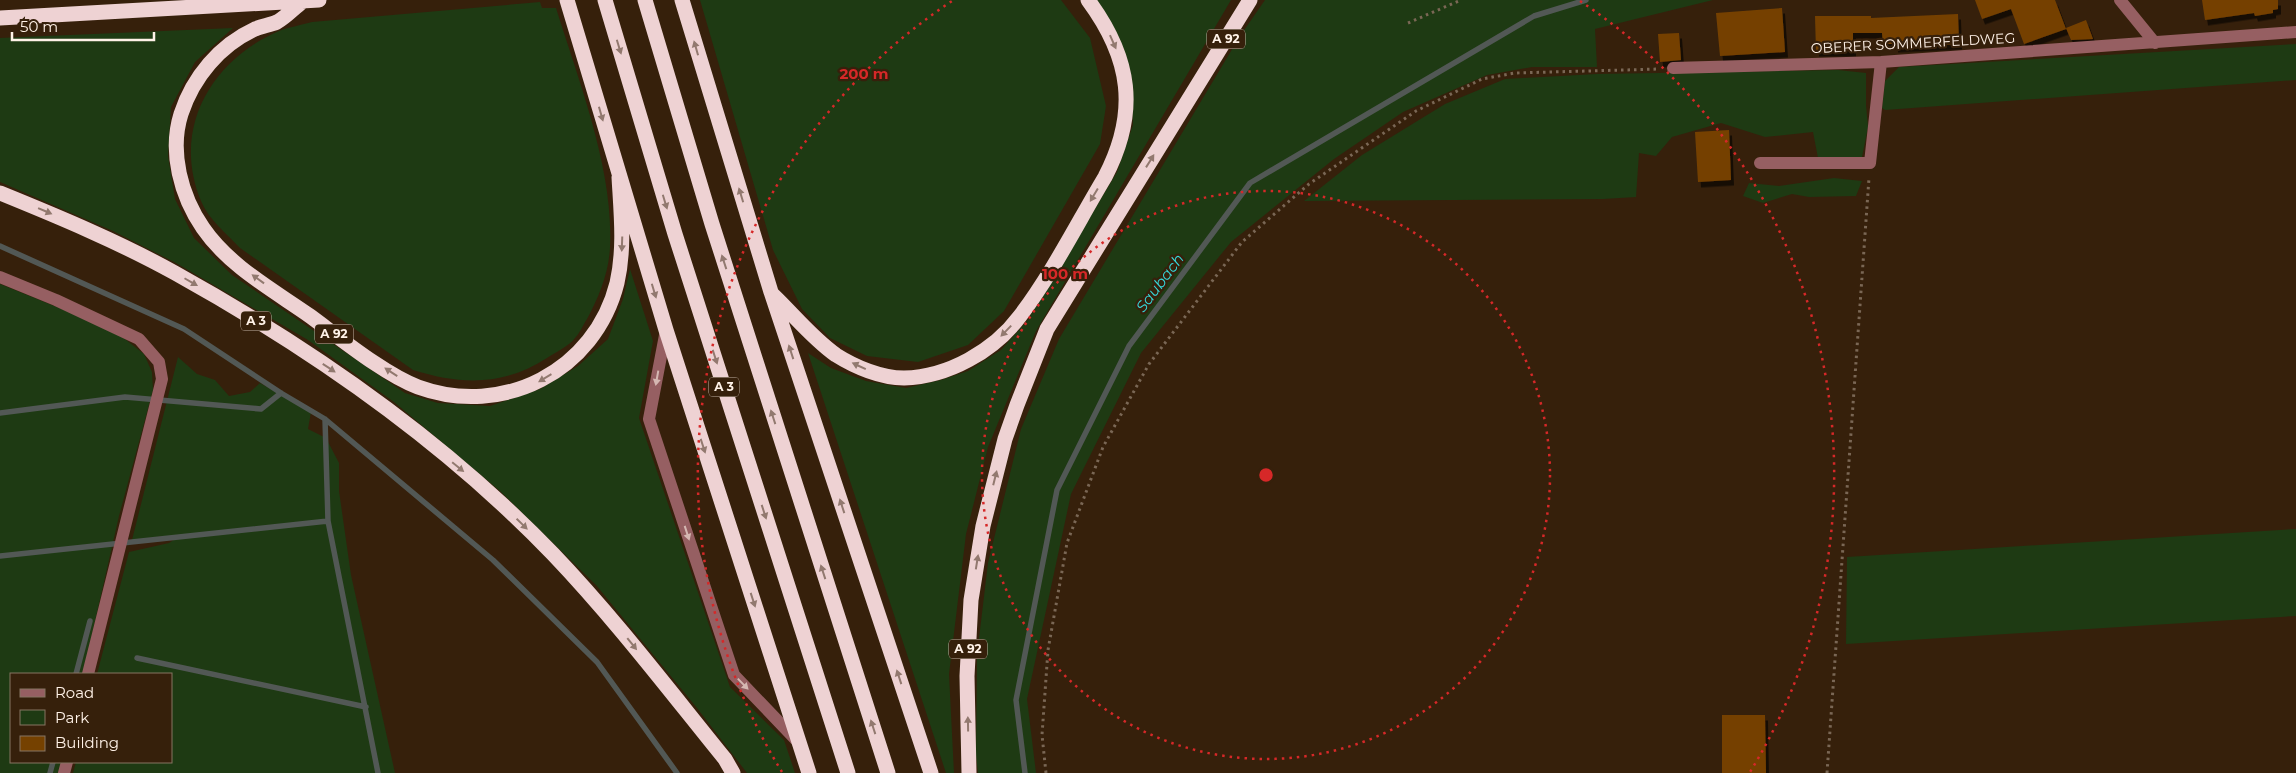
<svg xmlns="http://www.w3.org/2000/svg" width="2296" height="773" viewBox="0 0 2296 773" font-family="Montserrat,sans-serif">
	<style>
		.green { fill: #1e3a13 }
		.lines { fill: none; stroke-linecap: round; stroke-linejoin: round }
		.stream { stroke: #525855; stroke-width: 5.5 }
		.building { fill: #754100; filter: url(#shadow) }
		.path { stroke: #7a6755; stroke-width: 3; stroke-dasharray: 2.5 4; stroke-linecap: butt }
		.minor { stroke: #965f62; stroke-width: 12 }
		.highway { stroke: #eed2d3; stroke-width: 15 }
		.oneway { fill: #92796f }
		.oneway2 { fill: #d5b7b2 }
		.ring { fill: none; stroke: #d62828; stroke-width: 2.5; stroke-dasharray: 2.5 5 }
		.labels { text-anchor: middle; stroke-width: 4.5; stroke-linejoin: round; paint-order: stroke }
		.shield { fill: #36200b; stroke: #c3b3a6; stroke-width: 1 }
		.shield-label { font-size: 12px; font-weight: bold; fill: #fff2e8 }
		.street-label { font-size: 14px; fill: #fff2e8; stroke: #36200b }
		.water-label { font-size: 15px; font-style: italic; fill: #35dbdd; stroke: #36200b }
		.centre { fill: #d62828; stroke: #36200b; stroke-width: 2.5 }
		.ring-label { font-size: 15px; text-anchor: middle; font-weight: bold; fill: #d62828; stroke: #36200b; stroke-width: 4.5; stroke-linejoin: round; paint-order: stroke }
	</style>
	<defs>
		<filter id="shadow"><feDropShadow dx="3" dy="5.5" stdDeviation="0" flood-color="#0009"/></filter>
	</defs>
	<rect width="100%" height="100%" fill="#36200b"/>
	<!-- green -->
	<path class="green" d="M700 0H1061L1090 38 1106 106 1100 144 1004 311 968 345 918 362 867 356 830 338 802 309 773 250Z
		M1094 0H1231L1036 331 988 447 966 534 949 674 954 773H946L808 353 831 368 866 381 906 388 941 380 968 371 1001 350 1028 320 1117 172 1133 125 1130 79Z
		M1265 0H1713L1595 29 1597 67H1532L1487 75 1403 112 1334 159 1231 242 1141 353 1071 494 1027 699 1036 773H978L976 755 977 655 988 563 1021 429 1059 339 1240 36Z
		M540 2 542 8H556C579 82 614 170 610 247 609 272 599 297 587 319 583 325 580 333 575 338 569 346 556 352 547 358 504 386 461 385 413 370L240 248C227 234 208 219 201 201 171 129 211 60 279 31 289 27 302 25 312 22Z
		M233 28 195 62 171 107 168 156 175 199 194 238 232 275 405 393 438 403 490 406 540 389 578 366 608 339 623 299 630 269 653 341 639 418 730 687 784 740 795 773H747L697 708 596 585 500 491 394 402 308 340 176 263 113 231 0 182V38Z
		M2296 44V80L1885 110 1882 108 1885 81 1899 67Z
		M1838 70 1866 73V105L1868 127 1862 157 1818 158 1813 132 1765 137 1721 123 1672 137 1656 156 1639 153 1636 197 1603 199 1304 201 1362 155 1445 104 1505 79 1597 74Z
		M1834 178 1862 181 1856 196 1809 197 1792 194 1763 203 1743 196 1749 183 1779 186Z
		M0 284 99 324 121 336 144 354 152 372 153 390 119 516 83 674H11V762H61L59 773H0Z
		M178 357 197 374 215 380 229 396 250 392 260 383 311 412 308 429 326 438 339 463V491L351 575 395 773H73L76 762H171V674H97L129 552 169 543 175 539 165 536 132 540Z
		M2296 529V616L1846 644 1847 557Z"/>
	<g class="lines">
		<!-- stream -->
		<path class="stream" d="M0 246 184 329 281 393 325 419 493 560 597 662 677 773
			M0 413 125 397 261 409 281 393
			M325 419 328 521 378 773
			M0 556 328 521
			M137 658 366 707
			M76 674 90 621
			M50 773 53 762
			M1025 773 1016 700 1057 490 1129 346 1250 183 1534 16 1586 0"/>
	</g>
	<!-- building -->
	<path class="building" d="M1975 0H2055L2066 29 2024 44 2011 9 1982 19Z
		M2202 0H2278V9L2273 10V13L2255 16 2254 13 2205 20Z
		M1782 8 1785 52 1720 56 1716 13Z
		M1958 14 1959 44 1895 47V44H1883L1882 33H1853V51H1816L1815 16H1871V18Z
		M2086 20 2093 39 2071 40 2066 28Z
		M1679 33 1681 60 1660 62 1658 34Z
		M1729 130 1731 180 1698 182 1695 132Z
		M1722 715H1765L1766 773H1722Z"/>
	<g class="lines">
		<!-- path -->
		<path class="path" d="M1408 23 1461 0
			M1046 773 1042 735 1048 650 1067 543 1103 447 1149 364 1242 242 1309 184 1416 111 1482 79 1515 73 1660 69
			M1827 773 1869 178"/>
		<!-- minor -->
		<path class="minor" d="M2120 0 2155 43
			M1673 68 1881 62 2296 32
			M1760 163H1870L1881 62
			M0 277 56 300 139 339 159 362 162 379 88 674
			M666 330 649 419 734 675 799 743
			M64 773 67 762"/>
		<!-- highway -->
		<path class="highway" d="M567 0 666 330 809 773
			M605 0 675 234 848 773
			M645 0 712 224 888 773
			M682 0 771 292 931 773
			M302 2C294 8 286 17 277 22 270 25 262 26 255 29 220 45 193 77 181 114 169 152 181 196 203 228 229 266 273 290 310 316 340 338 384 374 418 387 503 418 595 371 617 283 625 248 621 213 619 177
			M0 18 319 0
			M0 193C59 217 119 242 175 273 312 349 444 441 553 554 615 619 669 690 725 759L733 773
			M773 295C793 314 813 339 836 355 855 367 881 378 904 378 948 377 994 351 1020 316 1052 274 1078 222 1105 177 1139 112 1131 58 1088 0
			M969 773 967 676 971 600 983 526 1005 439 1017 405 1047 329 1250 0"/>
	</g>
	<!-- one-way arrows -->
	<defs><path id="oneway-solid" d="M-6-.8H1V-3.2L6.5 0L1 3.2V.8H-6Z" transform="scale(1.25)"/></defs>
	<g class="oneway">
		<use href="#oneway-solid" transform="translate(1113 42) rotate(66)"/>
		<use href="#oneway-solid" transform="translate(619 47) rotate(73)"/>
		<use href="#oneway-solid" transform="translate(696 48) rotate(-106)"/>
		<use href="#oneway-solid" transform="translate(601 114) rotate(74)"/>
		<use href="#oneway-solid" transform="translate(1150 161) rotate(-58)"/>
		<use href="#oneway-solid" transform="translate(741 195) rotate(-107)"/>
		<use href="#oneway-solid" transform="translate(1094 195) rotate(121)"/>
		<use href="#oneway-solid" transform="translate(665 202) rotate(73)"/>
		<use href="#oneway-solid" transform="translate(45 211) rotate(23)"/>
		<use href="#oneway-solid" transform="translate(622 244) rotate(92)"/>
		<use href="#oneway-solid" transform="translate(724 262) rotate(-108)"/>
		<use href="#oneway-solid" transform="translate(258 279) rotate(-144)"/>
		<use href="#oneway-solid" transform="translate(191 282) rotate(30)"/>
		<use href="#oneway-solid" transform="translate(654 291) rotate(73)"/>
		<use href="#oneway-solid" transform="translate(1006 331) rotate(134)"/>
		<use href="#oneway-solid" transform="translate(791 352) rotate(-108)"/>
		<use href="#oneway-solid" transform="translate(715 357) rotate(72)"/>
		<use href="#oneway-solid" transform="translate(859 366) rotate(-155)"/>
		<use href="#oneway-solid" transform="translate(329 368) rotate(33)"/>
		<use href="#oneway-solid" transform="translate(391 372) rotate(-147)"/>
		<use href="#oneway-solid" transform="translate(545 378) rotate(149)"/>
		<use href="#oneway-solid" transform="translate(773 417) rotate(-108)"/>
		<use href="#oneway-solid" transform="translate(703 446) rotate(72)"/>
		<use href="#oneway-solid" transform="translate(458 467) rotate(39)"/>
		<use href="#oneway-solid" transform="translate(995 478) rotate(-76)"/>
		<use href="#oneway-solid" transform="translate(842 506) rotate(-108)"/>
		<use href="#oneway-solid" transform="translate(764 512) rotate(72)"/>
		<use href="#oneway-solid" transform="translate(522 524) rotate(44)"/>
		<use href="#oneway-solid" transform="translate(977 562) rotate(-81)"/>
		<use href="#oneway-solid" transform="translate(823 572) rotate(-108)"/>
		<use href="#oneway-solid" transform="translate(753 600) rotate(72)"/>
		<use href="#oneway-solid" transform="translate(632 644) rotate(51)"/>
		<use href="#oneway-solid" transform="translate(899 677) rotate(-108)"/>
		<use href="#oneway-solid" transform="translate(968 724) rotate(-91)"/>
		<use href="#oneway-solid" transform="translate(873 727) rotate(-108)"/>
	</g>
	<g class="oneway2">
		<use href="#oneway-solid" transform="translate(657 378) rotate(100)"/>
		<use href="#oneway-solid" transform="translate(687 533) rotate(72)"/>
		<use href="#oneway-solid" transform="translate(743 684) rotate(46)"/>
	</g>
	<!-- distance rings -->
	<g class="ring">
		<circle cx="1266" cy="475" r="284"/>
		<path d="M782 772A568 568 0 0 1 952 1M1580 1A568 568 0 0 1 1750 772"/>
	</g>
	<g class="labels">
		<!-- shield labels -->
		<g class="shield">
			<rect x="1207" y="29.5" width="38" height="19" rx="4"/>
			<rect x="241" y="311.5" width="30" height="19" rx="4"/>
			<rect x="315" y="324.5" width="38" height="19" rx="4"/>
			<rect x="709" y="377.5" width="30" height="19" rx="4"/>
			<rect x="949" y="639.5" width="38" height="19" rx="4"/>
		</g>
		<g class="shield-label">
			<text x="1226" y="43">A 92</text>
			<text x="256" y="325">A 3</text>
			<text x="334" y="338">A 92</text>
			<text x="724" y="391">A 3</text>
			<text x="968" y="653">A 92</text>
		</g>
		<!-- street labels -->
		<g class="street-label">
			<text transform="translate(1913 43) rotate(-3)" y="5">OBERER SOMMERFELDWEG</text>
		</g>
		<!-- water labels -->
		<g class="water-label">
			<text transform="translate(1160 283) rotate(-53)" y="5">Saubach</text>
		</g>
	</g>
	<circle cx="1266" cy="475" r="8" class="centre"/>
	<g class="ring-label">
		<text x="864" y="79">200 m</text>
		<text x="1065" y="279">100 m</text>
	</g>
	<!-- legend -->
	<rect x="10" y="673" width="162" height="90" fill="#36200b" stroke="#867463"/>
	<rect x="20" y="689" width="25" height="8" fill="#965f62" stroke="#867463"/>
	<text x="55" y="698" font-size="15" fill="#fff2e8">Road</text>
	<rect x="20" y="710" width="25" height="15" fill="#1e3a13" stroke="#867463"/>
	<text x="55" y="723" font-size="15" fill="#fff2e8">Park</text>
	<rect x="20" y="736" width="25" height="15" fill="#754100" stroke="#867463"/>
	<text x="55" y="748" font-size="15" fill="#fff2e8">Building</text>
	<!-- scale -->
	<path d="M12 32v8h142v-8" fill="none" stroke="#fff2e8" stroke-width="2.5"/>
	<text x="20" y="32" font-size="15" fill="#fff2e8" stroke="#36200b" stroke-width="4" paint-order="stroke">50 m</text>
</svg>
